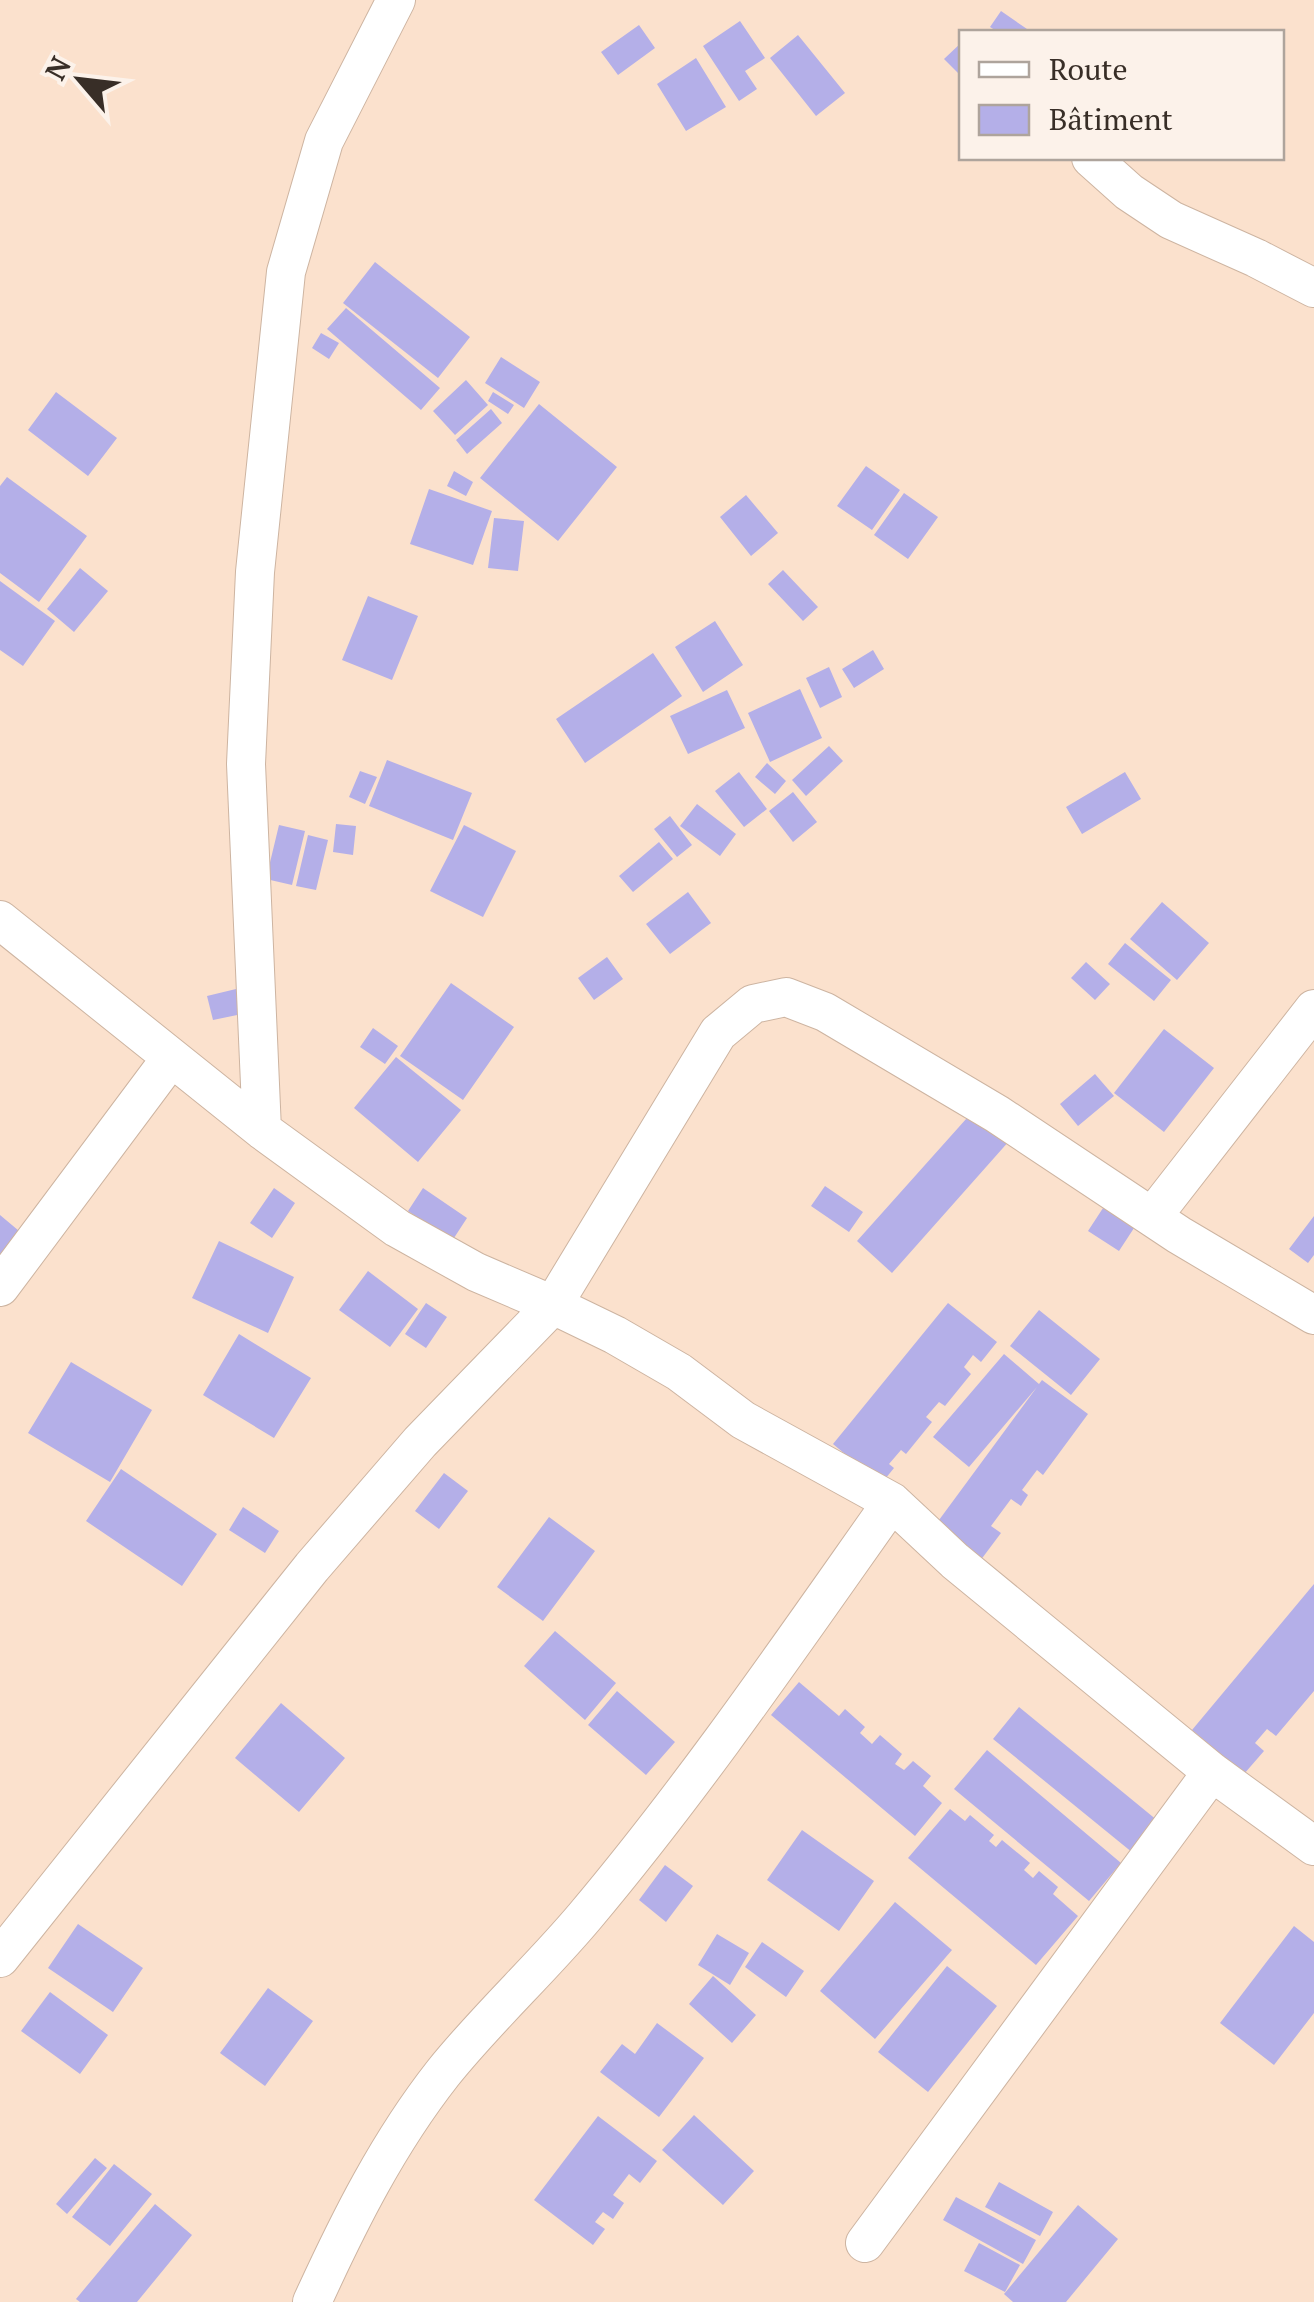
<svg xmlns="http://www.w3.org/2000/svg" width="1314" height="2302" viewBox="0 0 1314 2302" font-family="'PT Serif',serif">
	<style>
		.building { fill: #b4afe8 }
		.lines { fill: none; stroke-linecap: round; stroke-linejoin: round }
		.minor-casing { stroke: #cdb4a1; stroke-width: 40 }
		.minor { stroke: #fff; stroke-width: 38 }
	</style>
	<rect width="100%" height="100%" fill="#fbe1cd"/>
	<!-- building -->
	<path class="building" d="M1001 11 1027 29 1025 32H998L990 27Z
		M740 21 765 58 745 71 757 89 739 101 703 46Z
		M639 25 655 48 618 75 601 52Z
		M798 35 845 93 816 116 770 58Z
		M962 42V77L944 59Z
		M696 58 726 107 686 131 657 84Z
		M375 262 470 337 438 378 343 303Z
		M346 308 440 388 421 410 327 329Z
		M321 333 339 343 329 359 312 348Z
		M501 357 540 382 524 408 485 383Z
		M466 380 488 405 455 435 433 411Z
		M56 392 117 438 88 476 28 430Z
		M493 392 514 405 508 414 488 401Z
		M539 404 617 467 558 541 480 478Z
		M491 409 502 423 467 454 456 440Z
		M866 466 900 490 872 530 837 506Z
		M454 471 473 482 466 496 447 486Z
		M7 477 87 536 39 602 0 573V486Z
		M429 489 492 511 473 565 410 544Z
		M904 493 938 517 908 559 874 535Z
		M746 495 778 533 751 556 720 517Z
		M494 518 524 521 518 571 488 568Z
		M80 568 108 591 74 632 47 609Z
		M783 570 818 607 803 621 768 584Z
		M0 581 55 621 23 666 0 650Z
		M368 596 418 616 392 680 342 660Z
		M715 621 743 665 703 692 675 647Z
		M873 650 884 669 854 688 842 669Z
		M653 653 682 696 585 763 556 719Z
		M829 667 842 697 820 708 806 678Z
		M800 689 822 738 770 762 748 713Z
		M727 690 745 728 688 754 670 716Z
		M829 746 843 761 806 796 792 780Z
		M387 760 472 793 453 840 369 806Z
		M767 763 786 781 775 794 755 777Z
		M360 771 377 777 365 804 349 797Z
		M739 772 767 809 744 827 715 791Z
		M1125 772 1141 799 1082 834 1066 807Z
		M793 792 817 822 793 842 769 811Z
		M697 804 736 834 720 856 680 826Z
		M670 816 692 845 677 857 654 829Z
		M336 824 356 826 353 855 333 852Z
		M279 825 305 831 292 885 266 879Z
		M464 825 516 851 483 917 430 891Z
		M308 835 328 840 316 890 296 886Z
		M659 842 673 859 633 892 619 876Z
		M688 892 711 923 670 954 646 924Z
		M1162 902 1209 943 1177 980 1130 939Z
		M1125 943 1171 980 1154 1001 1108 964Z
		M607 957 623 979 594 1000 578 978Z
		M1086 962 1110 984 1095 1000 1071 978Z
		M451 983 514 1027 463 1100 400 1056Z
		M236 989 242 1014 213 1020 207 996Z
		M373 1028 398 1046 385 1064 360 1047Z
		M1164 1029 1214 1068 1164 1132 1114 1093Z
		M396 1057 461 1110 418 1162 354 1108Z
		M1095 1074 1114 1096 1078 1126 1060 1104Z
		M975 1109 1010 1140 892 1273 857 1241Z
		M825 1186 863 1212 849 1232 811 1206Z
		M274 1188 295 1203 272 1238 250 1223Z
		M423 1188 467 1218 452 1241 408 1211Z
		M1105 1205 1136 1225 1119 1251 1088 1231Z
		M0 1215 31 1241 0 1279Z
		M1314 1216V1255L1308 1263 1289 1249Z
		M219 1241 294 1277 268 1333 192 1298Z
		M368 1271 418 1309 390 1347 339 1310Z
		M426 1303 447 1317 426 1348 405 1334Z
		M948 1303 997 1342 981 1362 973 1355 964 1367 971 1374 945 1406 939 1402 926 1417 932 1422 906 1454 901 1450 889 1464 894 1468 881 1484 833 1444Z
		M1039 1310 1100 1359 1071 1395 1010 1346Z
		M239 1334 311 1378 274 1438 203 1395Z
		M1004 1354 1039 1384 1042 1380 1088 1414 1043 1475 1037 1470 1022 1490 1028 1495 1021 1506 1011 1499 991 1526 1001 1533 974 1569 928 1535 1037 1387 969 1467 933 1437Z
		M71 1362 152 1410 110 1482 28 1433Z
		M121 1469 217 1534 182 1586 86 1521Z
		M444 1473 468 1491 439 1529 415 1511Z
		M243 1507 279 1531 265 1553 229 1530Z
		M549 1517 595 1551 543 1621 497 1587Z
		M1314 1584V1691L1276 1736 1267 1729 1255 1743 1264 1751 1244 1774 1192 1730Z
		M555 1631 616 1683 585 1720 524 1666Z
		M799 1682 839 1716 845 1709 865 1727 860 1733 872 1744 880 1735 902 1754 895 1764 904 1770 913 1761 931 1776 923 1786 942 1803 915 1836 771 1715Z
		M617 1691 675 1742 646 1775 588 1725Z
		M281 1703 345 1758 299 1812 235 1758Z
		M1019 1707 1158 1821 1133 1853 993 1739Z
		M987 1750 1121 1863 1089 1901 954 1789Z
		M950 1809 965 1821 970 1815 994 1835 989 1841 996 1847 1002 1840 1030 1863 1024 1870 1033 1878 1039 1871 1058 1887 1053 1894 1078 1916 1036 1965 908 1858Z
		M802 1830 874 1881 839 1931 767 1880Z
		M665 1865 693 1886 666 1922 639 1900Z
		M895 1902 952 1950 875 2039 820 1991Z
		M78 1924 143 1968 113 2012 48 1968Z
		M1294 1926 1314 1942V2013L1274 2065 1220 2023Z
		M717 1934 749 1953 730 1985 698 1965Z
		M762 1942 804 1971 786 1997 745 1967Z
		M947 1966 997 2006 928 2092 878 2052Z
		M713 1976 756 2015 732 2043 689 2004Z
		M268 1988 313 2021 265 2086 220 2053Z
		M50 1992 108 2035 80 2074 21 2031Z
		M657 2023 704 2058 659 2117 600 2072 622 2044 635 2054Z
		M694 2115 754 2171 723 2205 662 2150Z
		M598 2116 657 2161 640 2183 629 2174 613 2195 624 2203 613 2219 603 2212 595 2222 605 2229 593 2245 534 2200Z
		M95 2158 107 2168 67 2214 56 2204Z
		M114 2164 152 2194 110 2246 72 2217Z
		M999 2182 1053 2212 1040 2236 985 2207Z
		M956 2197 1036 2240 1023 2264 943 2220Z
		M155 2204 192 2235 137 2302H80L76 2299Z
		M1078 2205 1118 2239 1066 2302H1013L1004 2294Z
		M979 2243 1020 2265 1005 2292 964 2271Z"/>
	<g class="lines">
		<!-- minor casing -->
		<g class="minor-casing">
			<path id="minor" d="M1091 158 1129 192 1171 220 1256 258 1314 288
				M0 920 262 1130 397 1228 476 1272 553 1305 615 1335 679 1372 743 1420 892 1502 955 1561 1212 1772 1314 1846
				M262 1130 246 764 255 572 286 272 324 141 396 0
				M1152 1217 1314 1009
				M0 1287 171 1058
				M0 1958 312 1567 420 1442 553 1305 718 1033 753 1004 786 997 825 1012 997 1114 1179 1235 1314 1315
				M865 2243 1212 1772
				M312 2302C349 2221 388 2143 443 2073 487 2018 540 1970 586 1915 696 1784 793 1642 892 1502"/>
		</g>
		<!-- minor -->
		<use href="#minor" class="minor"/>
	</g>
	<!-- legend -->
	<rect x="959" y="30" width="325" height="130" fill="#fcf2ea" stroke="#aea49c" stroke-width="2.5"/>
	<rect x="979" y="62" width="50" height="15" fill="#ffffff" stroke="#aea49c" stroke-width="2.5"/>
	<text x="1049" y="80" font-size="30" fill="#382e27">Route</text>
	<rect x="979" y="105" width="50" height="30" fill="#b4afe8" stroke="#aea49c" stroke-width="2.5"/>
	<text x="1049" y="130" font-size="30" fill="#382e27">Bâtiment</text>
	<!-- north arrow -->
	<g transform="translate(80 80) rotate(298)" stroke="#fcf2ea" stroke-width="8" paint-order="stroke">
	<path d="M0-8L18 38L0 25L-18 38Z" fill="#382e27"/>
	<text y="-15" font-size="28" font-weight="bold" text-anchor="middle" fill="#382e27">N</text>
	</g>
</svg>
